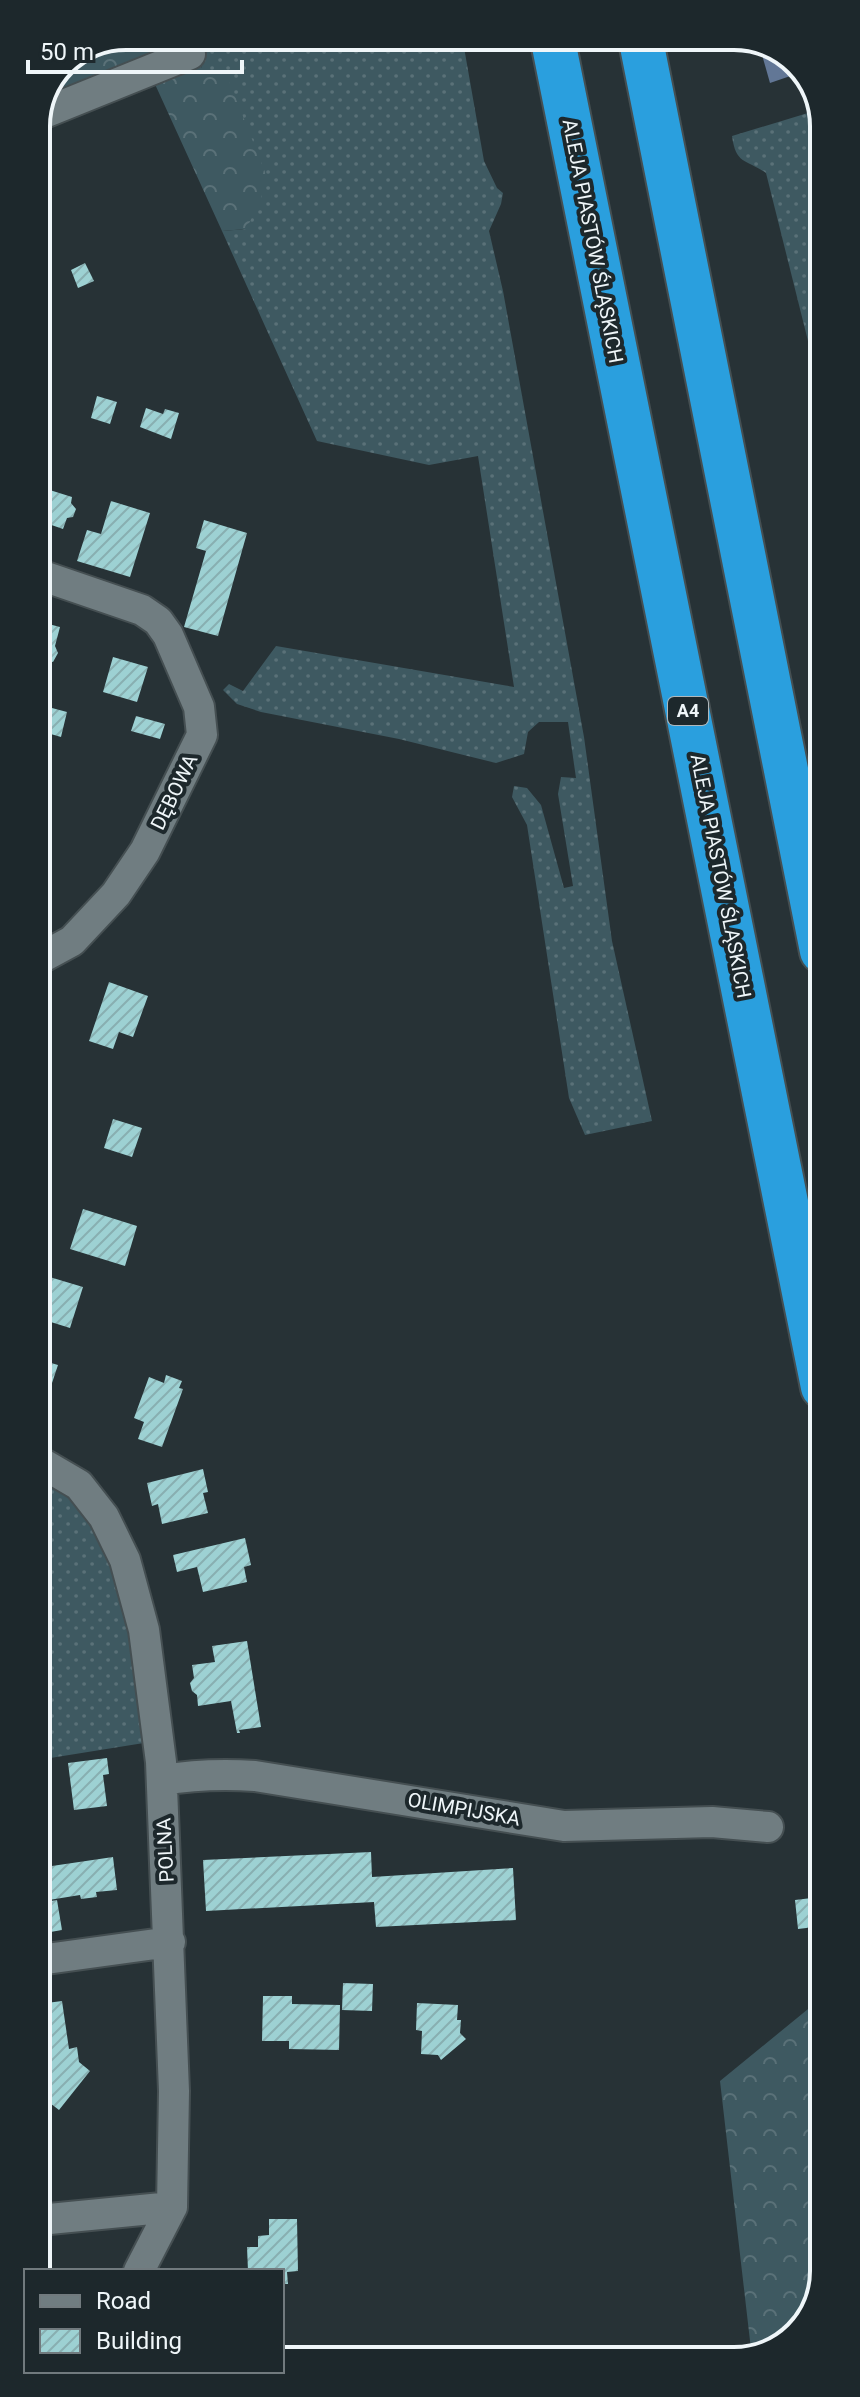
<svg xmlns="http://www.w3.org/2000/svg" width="860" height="2397" viewBox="0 0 860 2397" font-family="Roboto,sans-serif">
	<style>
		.grass { fill: url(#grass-dots) }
		.forest { fill: url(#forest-crowns) }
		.water { fill: #627796 }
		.building { fill: url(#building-hatch) }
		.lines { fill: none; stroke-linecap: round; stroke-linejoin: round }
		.street-casing { stroke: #454f52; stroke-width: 34 }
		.highway-casing { stroke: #454f52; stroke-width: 48 }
		.street { stroke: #707d81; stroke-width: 30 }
		.highway { stroke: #2a9fde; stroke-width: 44 }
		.labels { text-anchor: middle; stroke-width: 8; stroke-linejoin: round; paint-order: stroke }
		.shield { fill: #1d282c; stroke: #b0b8bc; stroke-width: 2 }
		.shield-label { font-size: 18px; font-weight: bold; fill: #eff6f9 }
		.street-label { font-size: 20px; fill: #eff6f9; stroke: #1d282c }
		.rim { fill: none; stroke: #eff6f9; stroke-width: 4 }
	</style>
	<defs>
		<pattern id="grass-dots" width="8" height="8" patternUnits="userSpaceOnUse" patternTransform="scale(2)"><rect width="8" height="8" fill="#3e5961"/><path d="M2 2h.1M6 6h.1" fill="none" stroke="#5a7178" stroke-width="1.8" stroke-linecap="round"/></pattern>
		<pattern id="forest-crowns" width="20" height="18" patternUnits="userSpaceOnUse" patternTransform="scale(2)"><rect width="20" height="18" fill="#3e5961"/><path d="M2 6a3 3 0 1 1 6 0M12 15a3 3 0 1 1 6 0" fill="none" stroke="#5a7178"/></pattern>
		<pattern id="building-hatch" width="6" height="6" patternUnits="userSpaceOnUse" patternTransform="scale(2)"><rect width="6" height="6" fill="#9dd1d3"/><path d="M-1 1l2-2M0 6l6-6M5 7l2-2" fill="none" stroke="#88afb1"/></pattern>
	</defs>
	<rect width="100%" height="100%" fill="#273236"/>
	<!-- grass -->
	<path class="grass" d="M299 36H462L484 161 497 188 503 193 501 204 489 231 503 291 584 737 612 941 652 1121 585 1135 569 1098 527 825 512 797 514 786 527 788 541 805 564 888 573 886 558 794 561 777 576 778 568 722H539L528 732 524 754 496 763 399 739 261 712 237 704 223 690 229 684 243 691 276 646 514 687 478 456 429 465 317 441 222 231 246 229 201 69 204 50 259 45Z
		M821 109V393L766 173C746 159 736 165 732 136Z
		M38 1475 72 1493 89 1514 126 1600 150 1742 38 1760Z"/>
	<!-- forest -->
	<path class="forest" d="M126 36H299L259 45 204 50 201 68 227 76 267 177 260 202 246 229 222 231 154 82 36 121 63 62Z
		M824 1996V2271L806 2325 758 2358H752L720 2081Z"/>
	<!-- water -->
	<path class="water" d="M759 44 793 58 802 72 770 83Z"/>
	<!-- building -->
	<path class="building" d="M85 263 94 281 78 288 71 270Z
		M97 396 117 402 110 424 91 418Z
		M146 408 163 414 165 409 179 413 171 439 140 427Z
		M37 486 72 497 71 503 76 509 73 517 67 518 63 529 37 520Z
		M111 501 150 513 130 577 77 561 87 530 101 534Z
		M204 520 247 533 218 636 184 627 206 551 196 548Z
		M37 621 60 627 55 646 58 653 53 662 40 659 38 667Z
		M113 657 148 667 137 702 103 692Z
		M37 704 67 712 61 737 37 730Z
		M136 716 165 724 160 739 131 731Z
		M109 982 148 996 133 1037 119 1032 113 1049 89 1041Z
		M113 1119 142 1128 132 1157 104 1148Z
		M83 1209 137 1226 125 1266 70 1249Z
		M43 1275 83 1287 70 1328 38 1318V1292Z
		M38 1359 58 1365 46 1401 38 1399Z
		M166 1375 182 1381 179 1388 183 1389 162 1447 138 1439 144 1422 134 1418 149 1377 164 1383Z
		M203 1469 208 1492 203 1493 208 1513 162 1524 158 1504 152 1506 147 1483Z
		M245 1538 251 1565 244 1567 247 1582 203 1592 197 1567 177 1572 173 1555Z
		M247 1641 261 1727 239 1730 240 1733H237L231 1701 198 1706 197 1695 192 1691 190 1683 194 1678 192 1665 215 1662 212 1646Z
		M107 1758 109 1774 103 1775 107 1806 74 1810 68 1763Z
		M371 1852 372 1877 513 1868 516 1920 376 1927 374 1902 206 1911 203 1860Z
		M113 1857 117 1890 96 1892 97 1897 81 1899 80 1895 49 1900 45 1867Z
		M820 1897 823 1926 798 1929 795 1900Z
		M57 1900 62 1930 39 1934V1903Z
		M343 1983 373 1984 372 2011 342 2010Z
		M263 1996H292V2004L340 2005 339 2050 289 2049V2041H262Z
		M62 2001 69 2049 77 2047 79 2062 90 2071 59 2110 42 2097 39 2071V2004Z
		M417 2003 458 2005 457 2020H461L460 2033 466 2039 441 2060 438 2055 421 2054 422 2031 416 2030Z
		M269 2219H297L298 2271 287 2272 288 2284H282V2271H248L247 2247H258V2236L269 2235Z"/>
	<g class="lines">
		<!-- street casing -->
		<g class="street-casing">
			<path id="street" d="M39 115 190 54
				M37 574 142 610 158 621 168 635 199 707 202 735 145 851 116 894 72 941 37 960
				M38 1461 79 1485 104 1517 125 1560 144 1630 161 1762 174 2091 172 2207 139 2271
				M162 1780C193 1775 224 1774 255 1776L564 1826 712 1822 768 1827
				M39 1960 170 1942
				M39 2220 172 2207"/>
		</g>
		<!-- highway casing -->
		<g class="highway-casing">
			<path id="highway" d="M552 36 823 1387
				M640 36 822 951"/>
		</g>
		<!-- street -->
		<use href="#street" class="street"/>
		<!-- highway -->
		<use href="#highway" class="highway"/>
	</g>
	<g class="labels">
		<!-- shield labels -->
		<rect class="shield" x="668" y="697" width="40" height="28" rx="6"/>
		<g class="shield-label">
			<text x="688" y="717">A4</text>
		</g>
		<!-- street labels -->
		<g class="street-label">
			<text transform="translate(593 241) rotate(79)" y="7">ALEJA PIASTÓW ŚLĄSKICH</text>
			<text transform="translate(174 792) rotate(-64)" y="7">DĘBOWA</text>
			<text transform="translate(721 876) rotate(79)" y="7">ALEJA PIASTÓW ŚLĄSKICH</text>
			<text transform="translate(464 1809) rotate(10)" y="7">OLIMPIJSKA</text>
			<text transform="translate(165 1850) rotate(-93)" y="7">POLNA</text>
		</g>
	</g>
	<!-- crop -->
	<path d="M0 0H860V2397H0ZM126 50H734A76 76 0 0 1 810 126V2271A76 76 0 0 1 734 2347H126A76 76 0 0 1 50 2271V126A76 76 0 0 1 126 50Z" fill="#1d282c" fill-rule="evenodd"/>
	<path class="rim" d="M126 50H734A76 76 0 0 1 810 126V2271A76 76 0 0 1 734 2347H126A76 76 0 0 1 50 2271V126A76 76 0 0 1 126 50Z"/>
	<!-- legend -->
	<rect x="24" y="2269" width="260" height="104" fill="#1d282c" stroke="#717a7e" stroke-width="2"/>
	<rect x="40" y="2295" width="40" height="12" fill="#707d81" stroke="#717a7e" stroke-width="2"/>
	<text x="96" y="2309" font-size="24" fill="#eff6f9">Road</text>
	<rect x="40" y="2329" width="40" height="24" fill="url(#building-hatch)" stroke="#717a7e" stroke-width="2"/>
	<text x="96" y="2349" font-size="24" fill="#eff6f9">Building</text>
	<!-- scale -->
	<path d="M28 60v12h214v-12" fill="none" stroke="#eff6f9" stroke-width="4"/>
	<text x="40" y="60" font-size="24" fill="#eff6f9" stroke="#1d282c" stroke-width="6" paint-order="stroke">50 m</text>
</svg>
